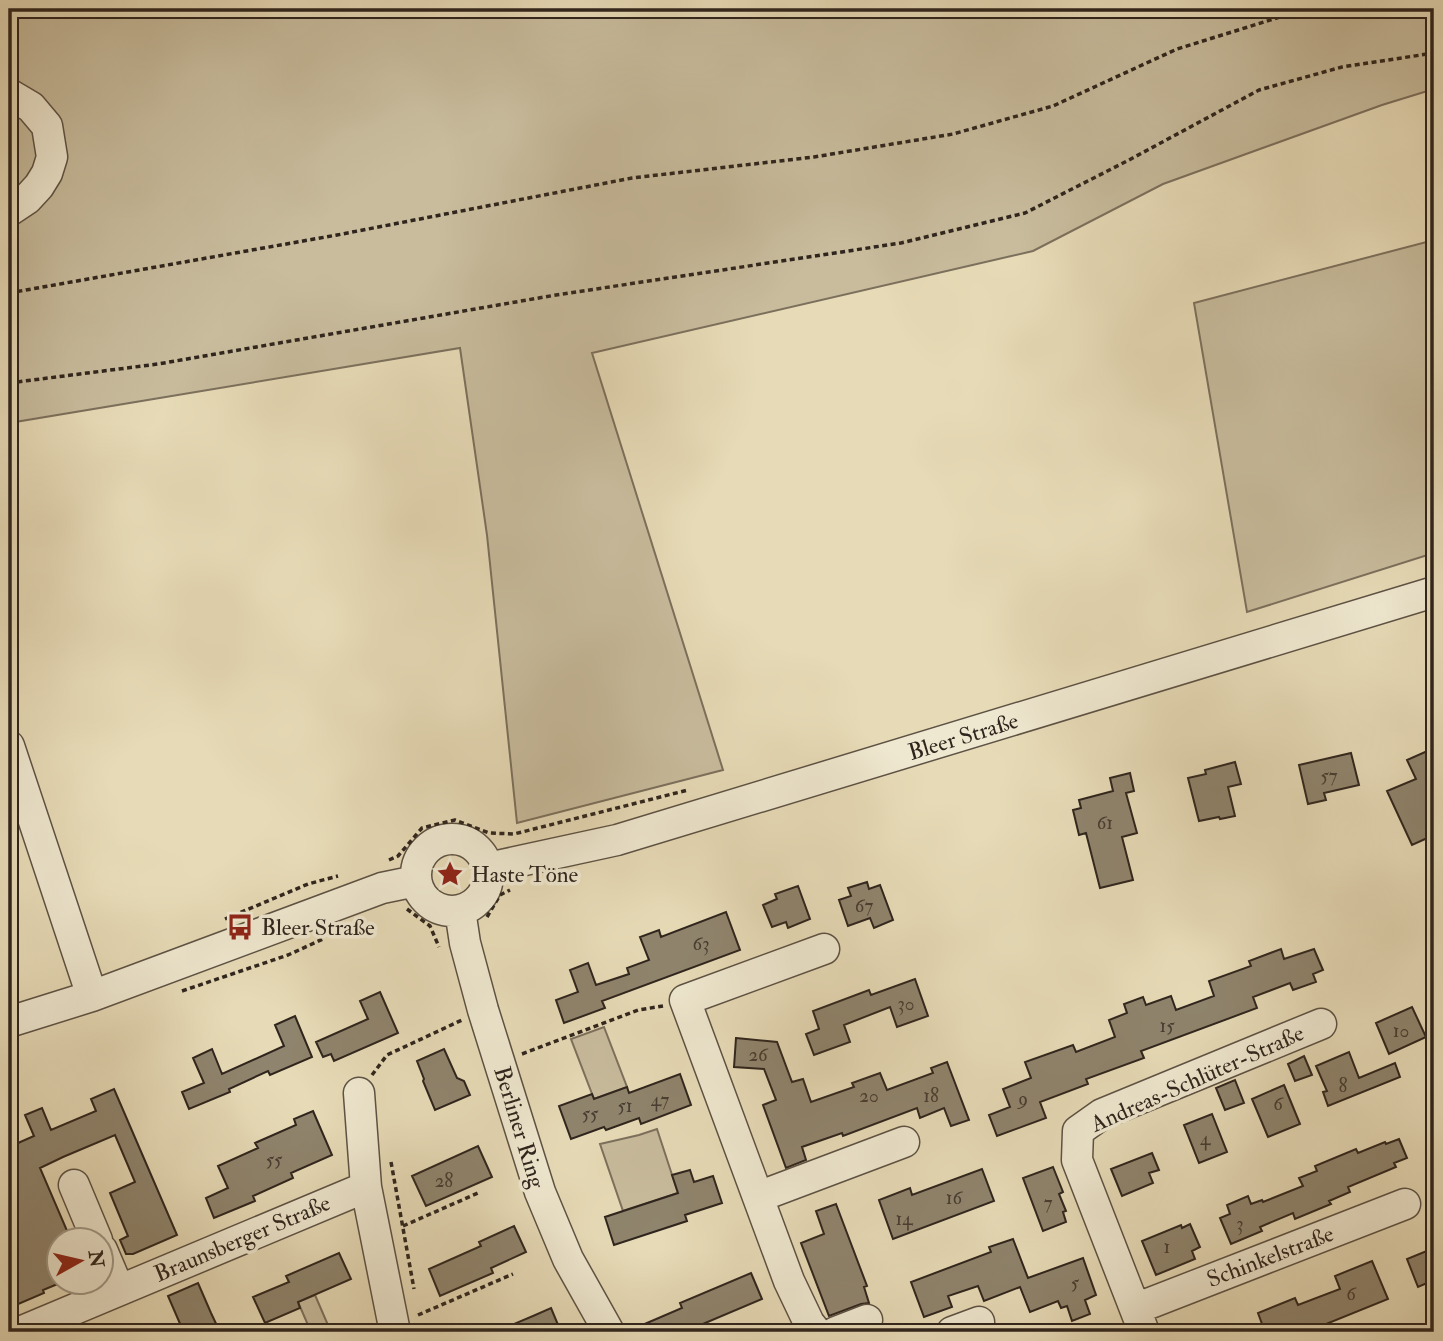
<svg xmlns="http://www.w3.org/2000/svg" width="1443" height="1341" viewBox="0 0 1443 1341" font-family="'IM FELL Double Pica',serif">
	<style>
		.green { fill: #c8bc9d; stroke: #7c705d; stroke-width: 2 }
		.building { fill: #8f846d; stroke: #2f251d; stroke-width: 2 }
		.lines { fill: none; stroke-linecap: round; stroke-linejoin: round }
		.minor-casing { stroke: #5d5244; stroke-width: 33 }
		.path { stroke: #2f251d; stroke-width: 3.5; stroke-dasharray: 5 3.5; stroke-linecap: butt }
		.minor { stroke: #efe8d0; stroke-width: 30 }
		.labels { text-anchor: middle; stroke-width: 7; stroke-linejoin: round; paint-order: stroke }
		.number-label { font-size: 19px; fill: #473d31 }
		.street-label { font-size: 23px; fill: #2f251d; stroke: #efe8d0 }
		.poi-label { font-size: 23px; fill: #2f251d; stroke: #efe8d0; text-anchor: start }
	</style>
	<rect width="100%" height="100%" fill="#e7dbb7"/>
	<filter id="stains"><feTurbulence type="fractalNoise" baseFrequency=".00286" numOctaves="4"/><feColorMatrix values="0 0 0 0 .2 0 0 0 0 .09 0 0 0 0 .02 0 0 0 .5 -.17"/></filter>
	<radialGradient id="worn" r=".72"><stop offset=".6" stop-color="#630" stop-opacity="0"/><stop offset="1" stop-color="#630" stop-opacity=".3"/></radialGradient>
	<!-- green -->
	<path class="green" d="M9 9H1434V89L1382 105 1163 184 1033 251 592 353 723 770 517 823 487 535 460 348 9 423Z
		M1434 240V553L1247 612 1194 303Z
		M604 1027 627 1087 594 1099 571 1039Z
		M657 1129 678 1193 623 1211 600 1144 639 1135Z
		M315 1295 331 1332H311L298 1302Z"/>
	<!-- building -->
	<path class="building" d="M1434 748V835L1412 845 1387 791 1416 779 1407 760Z
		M1351 753 1359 785 1324 793 1326 800 1308 804 1299 765Z
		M1235 762 1241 784 1228 787 1235 816 1220 819 1219 817 1199 821 1188 778 1206 774 1205 770Z
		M1130 773 1134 791 1126 793 1137 833 1122 837 1133 880 1100 888 1086 833 1079 835 1073 810 1081 808 1079 800 1113 791 1110 778Z
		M867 882 869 889 880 885 893 920 874 928 870 918 848 926 839 900 851 896 848 888Z
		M798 886 810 919 788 928 786 922 772 927 763 905 777 899 775 894Z
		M726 912 740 950 602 1001 605 1008 564 1023 556 1000 578 992 570 970 588 963 596 985 629 974 627 968 649 960 640 937 659 930 661 937Z
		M1281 949 1284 959 1314 949 1323 970 1313 974 1316 982 1293 990 1290 983 1253 997 1257 1008 1141 1051 1144 1058 1086 1079 1088 1084 1040 1102 1046 1118 997 1136 989 1115 1010 1107 1003 1089 1031 1078 1025 1062 1073 1045 1076 1052 1115 1037 1109 1020 1127 1013 1124 1004 1143 997 1146 1005 1171 996 1176 1010 1214 996 1209 981 1251 966 1249 961Z
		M915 979 928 1016 897 1027 890 1007 844 1025 850 1042 814 1055 806 1034 819 1029 813 1011 869 990 871 995Z
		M380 992 398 1033 334 1061 331 1054 323 1057 316 1042 368 1019 360 1001Z
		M1412 1007 1426 1037 1389 1054 1376 1023Z
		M295 1016 312 1057 270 1075 268 1071 229 1089 230 1092 189 1109 182 1092 204 1083 193 1058 212 1049 222 1074 284 1046 275 1025Z
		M736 1038 777 1042 792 1082 803 1079 811 1102 854 1087 852 1083 880 1073 887 1090 933 1073 931 1068 947 1062 969 1120 951 1126 944 1108 920 1118 917 1108 843 1136 842 1133 802 1147 806 1160 786 1168 763 1105 776 1100 764 1069 734 1067Z
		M444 1049 457 1078 464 1081 470 1095 435 1110 423 1081 424 1079 417 1061Z
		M1349 1052 1359 1078 1395 1063 1400 1077 1328 1106 1323 1092 1327 1091 1316 1066Z
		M1304 1056 1312 1075 1295 1081 1288 1064Z
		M680 1074 691 1105 641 1124 639 1118 606 1130 604 1127 571 1139 559 1106 592 1094 594 1099 627 1087 629 1093Z
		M1235 1080 1244 1103 1225 1110 1216 1088Z
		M1284 1085 1300 1124 1268 1137 1252 1099Z
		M114 1089 177 1235 133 1254H126L120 1240 128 1236 110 1193 135 1182 115 1135 63 1157 40 1168 71 1240H60V1283L43 1290 44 1293 9 1308V1147L34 1136 25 1115 42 1108 51 1130 96 1111 91 1099Z
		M313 1111 332 1155 291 1173 293 1178 253 1196 255 1201 214 1218 206 1198 228 1188 218 1166 258 1148 255 1143 296 1125 294 1119Z
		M1212 1114 1227 1152 1199 1163 1184 1125Z
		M1399 1139 1407 1158 1394 1163 1396 1167 1348 1187 1350 1192 1329 1201 1331 1204 1295 1219 1293 1213 1260 1227 1262 1231 1231 1244 1220 1218 1230 1214 1227 1205 1248 1196 1251 1204 1262 1200 1263 1202 1303 1186 1299 1178 1317 1171 1315 1166 1356 1149 1358 1153 1385 1142 1386 1144Z
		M478 1146 492 1177 426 1206 412 1176Z
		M1152 1153 1159 1170 1149 1173 1153 1183 1122 1196 1111 1169Z
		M1053 1167 1063 1192 1059 1194 1066 1211 1063 1212 1066 1222 1043 1231 1023 1178Z
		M982 1169 994 1201 893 1239 879 1200 910 1188 912 1195Z
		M690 1170 694 1182 713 1176 722 1203 685 1215 687 1221 614 1245 605 1217 678 1193 672 1175Z
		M836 1204 867 1286 864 1287 869 1303 861 1304 829 1316 801 1243 824 1234 816 1211Z
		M1190 1224 1200 1247 1192 1251 1195 1259 1156 1275 1142 1241 1181 1225 1182 1228Z
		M514 1226 526 1252 491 1268 493 1273 440 1296 429 1269 481 1246 479 1242Z
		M1013 1239 1028 1278 1083 1258 1096 1295 1085 1300 1090 1314 1072 1321 1067 1306 1061 1308 1058 1301 1030 1312 1020 1287 984 1301 978 1286 948 1296 952 1307 924 1317 911 1282 991 1252 989 1247Z
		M1434 1248V1280L1418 1287 1407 1259Z
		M339 1253 351 1279 298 1302 300 1308 265 1323 253 1297 289 1282 286 1276Z
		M1372 1261 1388 1299 1309 1331 1307 1325 1289 1332H1265L1258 1313 1295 1298 1298 1305 1340 1289 1335 1276Z
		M751 1273 762 1299 684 1332H626L682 1308 680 1303Z
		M198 1283 211 1313 220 1332H184L181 1326 168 1296Z
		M551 1308 561 1332H495L533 1316Z"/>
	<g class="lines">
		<!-- minor casing -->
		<g class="minor-casing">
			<path id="minor" d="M9 94 31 107 47 126 52 157 47 173 39 186 27 199 9 211
				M9 746 92 996
				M416 875a36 36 0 1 1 72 0a36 36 0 1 1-72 0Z
				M488 868 617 840 1434 592
				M460 910 465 943 483 1010 540 1192 568 1259 609 1332
				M9 1022 92 996 382 888 416 881
				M359 1093 366 1187 395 1332
				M74 1185 97 1240
				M758 1197 904 1142
				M102 1250 119 1290
				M1135 1309 1405 1204
				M20 1332 366 1187
				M816 1332 809 1323 789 1281 685 1000 824 949
				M836 1332 867 1320
				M952 1332 979 1322
				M1144 1332 1077 1160 1078 1131 1102 1114 1321 1024"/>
		</g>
		<!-- path -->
		<path class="path" d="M9 293 337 235 632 178 814 157 953 134 1053 106 1177 49 1306 9
			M9 383 158 364 556 295 901 243 1025 213 1129 160 1259 90 1342 67 1434 53
			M389 860 398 856 422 828 455 820 489 833 514 834 688 790
			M407 909 430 926 439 947
			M487 917 500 895 510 890
			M225 919 308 884 338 876
			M182 991 288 955 323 939
			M522 1054 638 1010 663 1006
			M372 1075 387 1055 462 1020
			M391 1162 414 1289
			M403 1226 478 1193
			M418 1315 513 1274"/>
		<!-- minor -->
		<use href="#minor" class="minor"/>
	</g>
	<!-- icons -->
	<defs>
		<g id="sight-bare" transform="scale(2.1)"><path d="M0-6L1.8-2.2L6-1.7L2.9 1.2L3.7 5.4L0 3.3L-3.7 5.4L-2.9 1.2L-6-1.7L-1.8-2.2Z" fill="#8f2418" stroke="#efe8d0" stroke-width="2.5" paint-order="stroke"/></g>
		<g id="bus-bare" transform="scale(2.1)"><path d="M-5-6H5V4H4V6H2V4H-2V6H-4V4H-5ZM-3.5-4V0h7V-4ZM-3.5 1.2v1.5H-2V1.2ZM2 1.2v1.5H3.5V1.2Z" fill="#8f2418" stroke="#efe8d0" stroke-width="2.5" paint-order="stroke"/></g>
	</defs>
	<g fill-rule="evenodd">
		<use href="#sight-bare" x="450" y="874"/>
		<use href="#bus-bare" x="240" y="927"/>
	</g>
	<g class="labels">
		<!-- number labels -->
		<g class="number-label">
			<text x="1329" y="782">57</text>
			<text x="1105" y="829">61</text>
			<text x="864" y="912">67</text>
			<text x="701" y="950">63</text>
			<text x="906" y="1010">30</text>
			<text x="1167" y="1032">15</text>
			<text x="1401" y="1037">10</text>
			<text x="758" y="1061">26</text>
			<text x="1343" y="1092">8</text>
			<text x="869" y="1102">20</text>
			<text x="931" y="1102">18</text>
			<text x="1023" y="1105">9</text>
			<text x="660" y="1106">47</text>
			<text x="1278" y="1110">6</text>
			<text x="625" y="1112">51</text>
			<text x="590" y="1120">55</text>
			<text x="1205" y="1145">4</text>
			<text x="274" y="1166">55</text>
			<text x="444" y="1187">28</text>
			<text x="954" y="1204">16</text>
			<text x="1048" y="1209">7</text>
			<text x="904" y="1225">14</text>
			<text x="1240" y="1230">3</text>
			<text x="1167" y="1253">1</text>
			<text x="1075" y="1289">5</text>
			<text x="1351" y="1300">6</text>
		</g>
		<!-- street labels -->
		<g class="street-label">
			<text transform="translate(963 736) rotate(-17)" y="8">Bleer Straße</text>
			<text transform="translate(1197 1078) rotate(-24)" y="8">Andreas-Schlüter-Straße</text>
			<text transform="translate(520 1127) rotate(73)" y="8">Berliner Ring</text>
			<text transform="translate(242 1238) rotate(-23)" y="8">Braunsberger Straße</text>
			<text transform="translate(1270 1256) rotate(-21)" y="8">Schinkelstraße</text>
		</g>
		<!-- poi labels -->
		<g class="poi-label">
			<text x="471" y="882">Haste Töne</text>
			<text x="261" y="935">Bleer Straße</text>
		</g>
	</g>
	<!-- margin -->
	<rect width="1443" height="1341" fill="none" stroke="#e7dbb7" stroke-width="35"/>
	<rect x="10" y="10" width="1422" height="1320" fill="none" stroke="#2f251d" stroke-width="3.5"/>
	<rect x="18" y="18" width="1408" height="1306" fill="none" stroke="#2f251d" stroke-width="2"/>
	<!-- north arrow -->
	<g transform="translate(80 1261) rotate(82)"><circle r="33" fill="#efe8d0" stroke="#a29a88" stroke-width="2"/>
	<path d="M0-5L12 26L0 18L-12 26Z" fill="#8f2418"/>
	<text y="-10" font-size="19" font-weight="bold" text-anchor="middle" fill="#2f251d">N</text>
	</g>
	<rect width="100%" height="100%" filter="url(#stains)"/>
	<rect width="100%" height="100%" fill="url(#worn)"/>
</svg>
